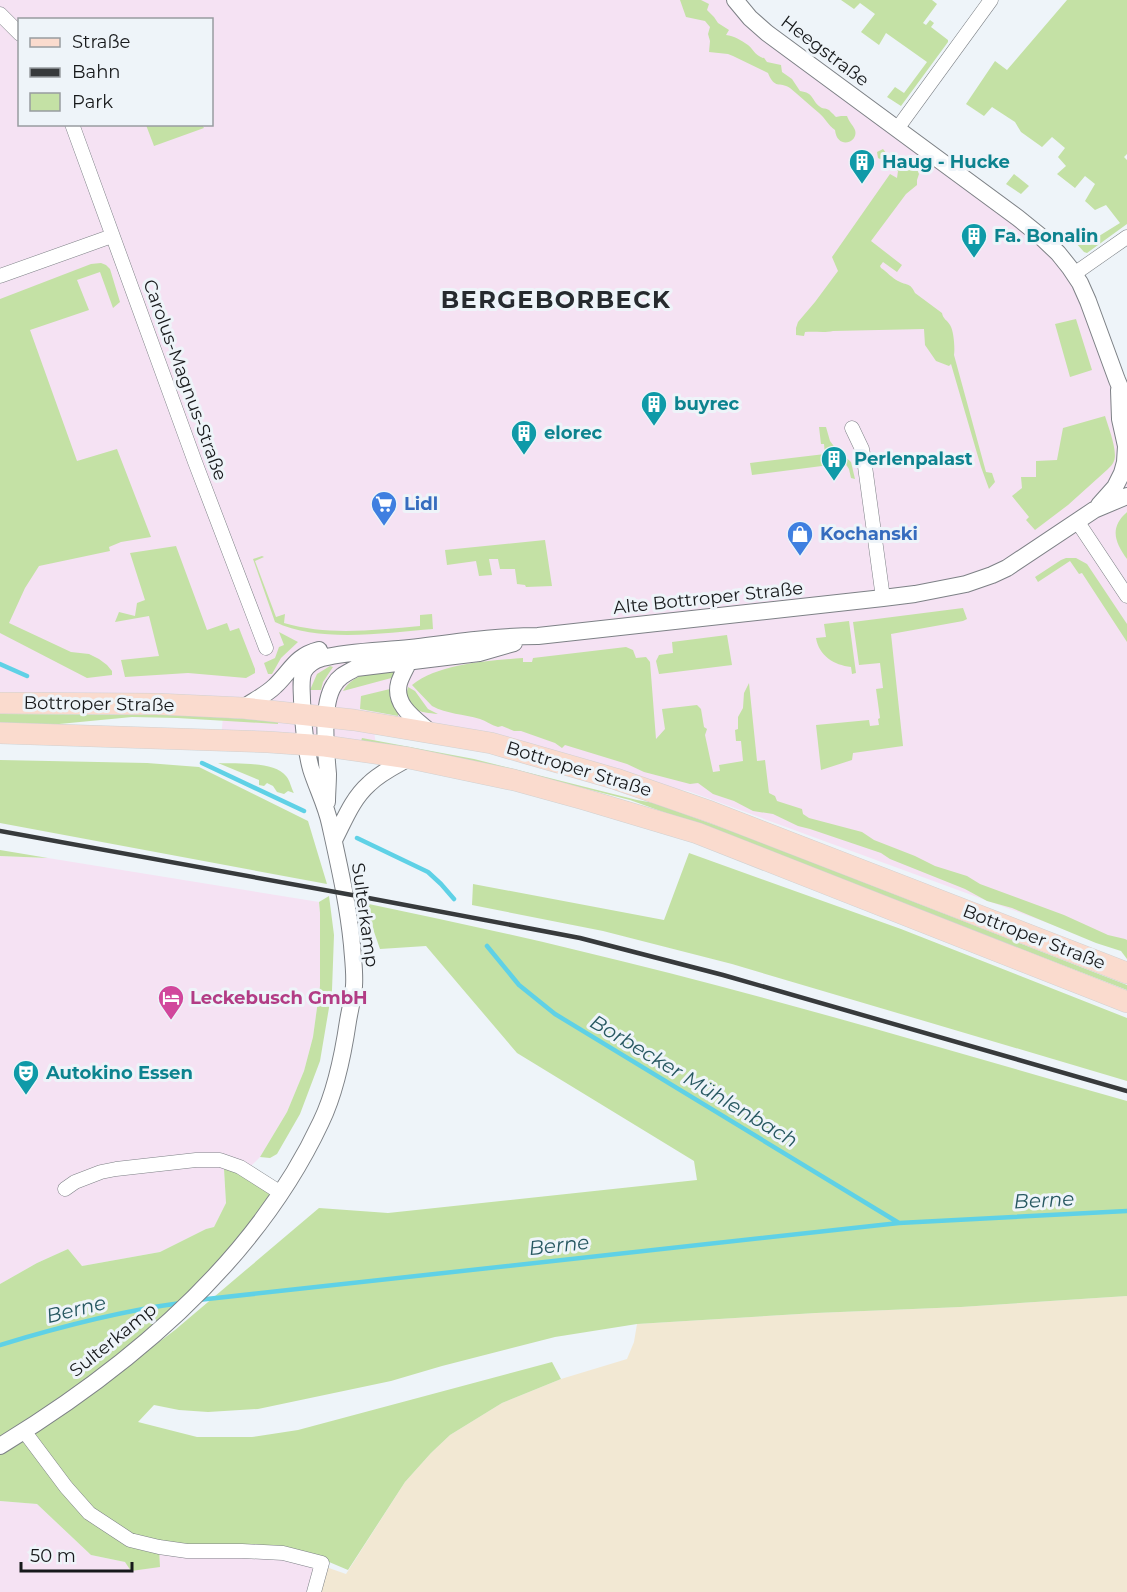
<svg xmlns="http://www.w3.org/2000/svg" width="1127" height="1592" viewBox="0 0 1127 1592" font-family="Montserrat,sans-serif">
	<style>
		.commercial { fill: #f5e2f3; fill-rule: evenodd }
		.industrial { fill: #f2e8d3 }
		.green { fill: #c4e1a5 }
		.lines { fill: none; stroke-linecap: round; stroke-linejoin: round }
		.stream { stroke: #5fd1e6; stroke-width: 4.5 }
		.minor-casing { stroke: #7d8186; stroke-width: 15 }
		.tertiary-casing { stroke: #7d8186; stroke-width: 18 }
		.primary-casing { stroke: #d1d1d1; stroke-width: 22 }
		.minor { stroke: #fff; stroke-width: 14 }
		.tertiary { stroke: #fff; stroke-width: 16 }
		.primary { stroke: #fadbce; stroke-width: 21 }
		.rail { stroke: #373a3c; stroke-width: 4.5 }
		.labels { text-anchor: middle; stroke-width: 6; stroke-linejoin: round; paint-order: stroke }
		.street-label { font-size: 18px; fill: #17191b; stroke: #eef4f9 }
		.culture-label { font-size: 18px; font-weight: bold; fill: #0d838f; stroke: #eef4f9; text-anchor: start }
		.shop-label { font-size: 18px; font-weight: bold; fill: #366cbe; stroke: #eef4f9; text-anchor: start }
		.hotel-label { font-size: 18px; font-weight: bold; fill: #b23c85; stroke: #eef4f9; text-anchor: start }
		.water-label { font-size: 20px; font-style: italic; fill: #275861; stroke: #eef4f9 }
		.district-label { font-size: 24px; font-weight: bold; letter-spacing: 1.5px; fill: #262a2e; stroke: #eef4f9 }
	</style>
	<rect width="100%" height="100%" fill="#eef4f9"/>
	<!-- commercial -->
	<path class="commercial" d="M0 0H735L1067 264 1127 403V512L1125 513 1119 546 1127 559V952L688 791 421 738 374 731 377 752 221 738 223 717 0 701ZM20 20H212V124H20Z
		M0 856 48 858 319 902 320 913V986L313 1037 304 1071 287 1112 260 1157 248 1169 224 1170 226 1203 214 1227 206 1229 160 1252 82 1266 68 1249 37 1263 0 1284Z
		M0 1501 37 1504 91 1555 125 1562 159 1549 242 1554 319 1564 311 1592H0Z"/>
	<!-- industrial -->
	<path class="industrial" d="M1127 1296V1592H318L326 1567 346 1574 405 1482 431 1453 450 1435 502 1403 561 1379 627 1359 634 1342 637 1324 816 1313 961 1307Z"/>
	<!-- green -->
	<path class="green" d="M680 0H701L709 4 707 10 714 17 718 23 729 30 726 35C734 36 741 40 748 45 752 48 754 53 759 56 767 61 761 54 767 62L781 65 782 72 792 79 800 91C814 93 811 99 819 106 824 110 824 107 829 110 830 111 835 116 836 117L841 116H847C849 122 853 125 855 130 859 143 837 150 835 130 828 125 825 118 819 113 809 105 800 96 790 88 779 81 775 90 768 73L733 56 728 54 709 52 710 41 708 34 710 27 705 21 686 17Z
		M841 0H932L937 4 923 23 926 25 930 20 934 23 931 27 948 40V42L901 106 887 97 895 87 904 93 927 62 886 33 879 45 861 32 875 14 860 3 854 9Z
		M1067 0H1127V154L1124 157 1127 160V224L1087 253 1084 252 1076 243 1085 235 1091 241 1120 223 1106 205 1095 210 1085 201 1095 184 1085 176 1075 188 1057 174 1066 166 1058 157 1065 148 1052 137 1042 147 1021 132 1015 122 992 107 984 116 966 104 995 61 1007 70Z
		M146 125H202L204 128 154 146Z
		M883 149C886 153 890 158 894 160 906 166 912 155 919 174L917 180V185L906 194 871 241 902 265 897 272 883 262 880 266 881 268C887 272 892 278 898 281 907 286 910 282 915 293L942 313C943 319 947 320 950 325 954 331 955 349 954 355L986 472 992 473 995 482 989 489 981 467 951 364 949 366 936 361 925 345 924 329 833 331C824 333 814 331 805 332L804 336 796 335V328L798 322 815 302 838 271 832 257 890 174 897 178 898 171 889 163 878 158 877 152Z
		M1014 174 1029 186 1021 194 1006 184Z
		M101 263 106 265 110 269 120 302 113 308 100 272 77 280 89 310 30 330 77 461 117 449 151 537 121 542 109 547 110 551 39 566 25 588 9 623 71 652 89 654 99 659 107 665 112 671V675L87 678 0 633V299L91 264Z
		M1076 319 1092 370 1070 377 1055 324Z
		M1105 416C1108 426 1118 451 1114 461 1113 464 1110 467 1108 469L1068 505 1035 530 1026 520 1029 517 1012 496 1022 488 1021 477H1036V461L1057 460 1063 428Z
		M819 427H826L830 441 836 449 851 462 855 479 851 478 849 469 845 463 752 475 750 463 825 454 824 444H821Z
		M1127 512V559C1115 542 1109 528 1127 512Z
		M545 540 552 586 526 587 525 585 517 584 515 569H500L498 559H489L492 575 479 576 476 561 447 565 445 550Z
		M176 546 207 630 227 623 230 631 239 628 255 669V673L246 678 188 673 125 677 121 660 159 656 149 616 115 622 119 612 135 616 137 603 145 600 130 553Z
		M262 556 264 557 255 561 276 617 285 614 284 623C328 636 375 630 420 626V615L432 614 433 629C385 633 319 643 275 622L253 559Z
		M1066 558H1076L1087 564 1127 624V642L1082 573 1079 574 1070 561 1038 582 1035 577 1061 560Z
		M963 608 967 619 963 621 891 634 903 746 853 753 852 760 821 770 816 725 869 720 870 726 879 725 878 719 880 718 876 689 883 688 880 663 859 665 853 622Z
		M849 621 856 673 852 674 851 667C834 665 819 656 816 638L826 637 824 624Z
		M279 632 298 642 281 658 272 674H268L264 663 275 658 279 647 284 645Z
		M727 635 732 665 659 674 656 661 659 655 673 653 672 642Z
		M626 647 633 650 636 658 646 657 650 662 656 739 665 729 662 709 697 705 701 709 704 727 707 729 705 735 713 772 720 771 719 765 743 761 741 741H736L735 730 738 729V717L743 708 744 693 749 683 757 761 765 760 769 793 775 796 777 801 802 809 803 814 809 818 862 832 874 840 915 856 935 866 967 876 980 884 1064 915 1108 935 1125 939 1127 940V959L1121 951 1096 943 1012 908 987 901 965 889 890 859 881 853 810 829 798 826 773 814 753 811 734 801 713 794 698 783 690 784 644 772 627 764 565 745 562 748 555 743 521 731H514L502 726 498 727C491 725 486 721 480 719 463 714 447 714 432 706L412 685C440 663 488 661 523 658V662H532L533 658Z
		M330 666 333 667 323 682 321 690H310L317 674Z
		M396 669 395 677 343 691C354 672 377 672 396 669Z
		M408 687 415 691 428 709 438 714C419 712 417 713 406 696Z
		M390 689 392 703 398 712V716L360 709 361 696Z
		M0 714 182 715 278 721V724L177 718 132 717 59 724H0Z
		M362 738 474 759 637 800 654 803 748 837 1127 985V990L727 835 630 800 504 768 361 741Z
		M0 760 147 763 199 767 308 821 327 884 0 823Z
		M218 763C236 764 275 761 286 776 290 780 291 788 294 793L288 791 284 794 277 792 273 786 267 783 264 786 259 785V780Z
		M0 850 48 858 0 856Z
		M689 853 901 929 1127 1018V1081L732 964 603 931 472 905 473 884 664 920Z
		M329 896 334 935 332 990 320 1061 300 1114 277 1154 270 1158 260 1157 287 1112 304 1071 313 1037 320 986V913L319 902Z
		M364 903C435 918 506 933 576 950 762 994 944 1049 1127 1101V1296L961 1307 816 1313 637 1324 555 1337 442 1366 391 1381 258 1409 208 1412 179 1410 154 1405 138 1422 197 1437H252L298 1430 552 1362 561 1379 502 1403 450 1435 431 1453 405 1482 348 1570 322 1559 185 1546 130 1536 90 1510 28 1432 131 1363 175 1330 319 1208 388 1213 697 1180 694 1161 517 1053 426 946 380 949Z
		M239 1168 279 1193 153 1333 0 1444V1284L37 1263 68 1249 82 1266 160 1252 206 1229 214 1227 226 1203 224 1169Z
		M24 1434 86 1514 159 1549 160 1567 131 1571 125 1562 91 1555 37 1504 0 1501V1448Z"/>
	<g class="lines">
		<!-- stream -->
		<path class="stream" d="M0 664 27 676
			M202 763 304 811
			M357 838 428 872 441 884 454 899
			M487 946 519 985 555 1014 899 1223
			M198 1300 899 1223 1127 1211
			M0 1345C59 1327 120 1311 181 1303"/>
		<!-- minor casing -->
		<g class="minor-casing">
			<path id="minor" d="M0 14 20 34
				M72 124 195 462 266 648
				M897 129 991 0
				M1074 274 1127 237
				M0 276 112 236
				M852 428 862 449 864 459 883 598
				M1077 521 1127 596
				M65 1189 75 1182 101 1172 116 1169 196 1160H220L240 1167 281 1193
				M24 1431 66 1487 89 1513 130 1540 159 1547 187 1551H242L283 1553 322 1563 314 1592"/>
		</g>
		<!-- tertiary casing -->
		<g class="tertiary-casing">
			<path id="tertiary" d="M735 0 750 18 767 33 1018 218 1039 235 1058 253 1070 268 1080 283 1088 301 1117 380 1127 403
				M1099 505 1115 487 1122 473 1125 462 1126 446 1120 419 1119 390
				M409 661C406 668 401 676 399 683 393 706 417 720 431 733
				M243 708C253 701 266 695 275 686 291 671 295 656 319 650
				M327 802C327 793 328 783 328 774 326 751 321 705 334 685 339 676 347 673 356 668L479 653 514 643
				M334 840C344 821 352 799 369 784 380 773 395 766 409 758
				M0 1446C128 1368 256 1261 321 1122 336 1091 343 1055 348 1021 350 1009 353 998 354 986 355 973 353 959 352 945 348 904 339 865 330 824 326 805 317 788 311 769 305 747 303 723 302 700 302 691 300 679 304 671 308 664 315 660 322 658 350 651 381 651 410 648 452 643 495 636 538 636L883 598 915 594 966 584 992 575 1007 568 1094 510 1127 496"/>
		</g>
		<!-- primary casing -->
		<g class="primary-casing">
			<path id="primary" d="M0 703 157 704 243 708 354 720 491 743 616 779 711 812 1127 973
				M0 733 268 742 325 746 409 758 514 780 583 799 697 833 1127 1002"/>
		</g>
		<!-- minor -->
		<use href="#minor" class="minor"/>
		<!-- tertiary -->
		<use href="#tertiary" class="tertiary"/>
		<!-- primary -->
		<use href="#primary" class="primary"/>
		<!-- rail -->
		<path class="rail" d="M0 831 363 897 580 938 723 975 1127 1091"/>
	</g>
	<!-- icons -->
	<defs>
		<g id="building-pin" transform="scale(1.35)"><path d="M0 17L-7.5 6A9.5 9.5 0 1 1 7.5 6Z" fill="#0f9aa8" stroke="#eef4f9"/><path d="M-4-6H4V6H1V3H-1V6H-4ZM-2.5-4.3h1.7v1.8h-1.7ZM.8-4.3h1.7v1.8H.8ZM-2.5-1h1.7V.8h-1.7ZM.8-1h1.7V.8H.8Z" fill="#fff"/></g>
		<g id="supermarket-pin" transform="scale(1.35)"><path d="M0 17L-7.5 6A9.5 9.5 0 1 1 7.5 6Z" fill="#3f7fe0" stroke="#eef4f9"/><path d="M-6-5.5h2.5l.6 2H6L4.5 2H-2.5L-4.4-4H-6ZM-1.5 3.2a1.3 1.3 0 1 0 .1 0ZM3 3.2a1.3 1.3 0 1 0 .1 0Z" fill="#fff"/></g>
		<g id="shop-pin" transform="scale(1.35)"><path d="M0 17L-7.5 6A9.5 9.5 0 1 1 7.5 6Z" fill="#3f7fe0" stroke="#eef4f9"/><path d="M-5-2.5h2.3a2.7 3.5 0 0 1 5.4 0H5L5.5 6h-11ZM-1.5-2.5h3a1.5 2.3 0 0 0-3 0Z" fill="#fff"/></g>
		<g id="hotel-pin" transform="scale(1.35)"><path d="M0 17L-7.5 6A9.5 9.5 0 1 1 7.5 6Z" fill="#d1479c" stroke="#eef4f9"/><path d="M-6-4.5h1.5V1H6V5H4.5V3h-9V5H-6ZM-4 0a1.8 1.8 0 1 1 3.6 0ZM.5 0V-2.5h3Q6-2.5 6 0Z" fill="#fff"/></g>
		<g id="theatre-pin" transform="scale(1.35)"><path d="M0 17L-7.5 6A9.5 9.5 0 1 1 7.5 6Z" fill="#0f9aa8" stroke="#eef4f9"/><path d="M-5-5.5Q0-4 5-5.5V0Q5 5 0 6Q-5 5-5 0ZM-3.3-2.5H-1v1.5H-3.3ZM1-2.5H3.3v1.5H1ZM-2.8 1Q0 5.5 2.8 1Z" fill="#fff"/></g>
	</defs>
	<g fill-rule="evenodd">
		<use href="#building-pin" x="862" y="162"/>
		<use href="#building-pin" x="974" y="236"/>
		<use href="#building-pin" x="654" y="404"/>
		<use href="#building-pin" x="524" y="433"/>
		<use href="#building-pin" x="834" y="459"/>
		<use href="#supermarket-pin" x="384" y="504"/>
		<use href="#shop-pin" x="800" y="534"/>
		<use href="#hotel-pin" x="171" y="998"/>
		<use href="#theatre-pin" x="26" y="1073"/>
	</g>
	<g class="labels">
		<!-- street labels -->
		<g class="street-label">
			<text transform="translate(825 51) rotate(37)" y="6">Heegstraße</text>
			<text transform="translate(185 380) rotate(70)" y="6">Carolus-Magnus-Straße</text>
			<text transform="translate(708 598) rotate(-6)" y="6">Alte Bottroper Straße</text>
			<text transform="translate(99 704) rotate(1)" y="6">Bottroper Straße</text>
			<text transform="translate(579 769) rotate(17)" y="6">Bottroper Straße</text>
			<text transform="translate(365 915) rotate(82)" y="6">Sulterkamp</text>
			<text transform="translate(1034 937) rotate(21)" y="6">Bottroper Straße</text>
			<text transform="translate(113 1340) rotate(-39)" y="6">Sulterkamp</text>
		</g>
		<!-- culture labels -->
		<g class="culture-label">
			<text x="882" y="168">Haug - Hucke</text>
			<text x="994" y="242">Fa. Bonalin</text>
			<text x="674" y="410">buyrec</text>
			<text x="544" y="439">elorec</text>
			<text x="854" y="465">Perlenpalast</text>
			<text x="46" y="1079">Autokino Essen</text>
		</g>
		<!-- shop labels -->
		<g class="shop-label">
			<text x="404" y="510">Lidl</text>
			<text x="820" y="540">Kochanski</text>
		</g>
		<!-- hotel labels -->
		<g class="hotel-label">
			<text x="190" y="1004">Leckebusch GmbH</text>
		</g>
		<!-- water labels -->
		<g class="water-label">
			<text transform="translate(694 1081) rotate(31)" y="7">Borbecker Mühlenbach</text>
			<text transform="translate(1044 1200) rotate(-3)" y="7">Berne</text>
			<text transform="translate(559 1245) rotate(-6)" y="7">Berne</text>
			<text transform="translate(76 1309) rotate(-14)" y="7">Berne</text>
		</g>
		<!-- district labels -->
		<g class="district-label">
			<text x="556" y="308">BERGEBORBECK</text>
		</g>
	</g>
	<!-- legend -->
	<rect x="18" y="18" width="195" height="108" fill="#eef4f9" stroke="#989ca0" stroke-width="1.5"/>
	<rect x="30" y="38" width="30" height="9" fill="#fadbce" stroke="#989ca0" stroke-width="1.5"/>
	<text x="72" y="48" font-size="18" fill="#17191b">Straße</text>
	<rect x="30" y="68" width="30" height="9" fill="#373a3c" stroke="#989ca0" stroke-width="1.5"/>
	<text x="72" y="78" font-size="18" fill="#17191b">Bahn</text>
	<rect x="30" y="93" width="30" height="18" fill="#c4e1a5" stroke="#989ca0" stroke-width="1.5"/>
	<text x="72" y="108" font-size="18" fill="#17191b">Park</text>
	<!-- scale -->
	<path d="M21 1562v9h111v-9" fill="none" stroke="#17191b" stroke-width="3"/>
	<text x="30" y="1562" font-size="18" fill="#17191b" stroke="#eef4f9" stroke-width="4.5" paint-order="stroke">50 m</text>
</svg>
